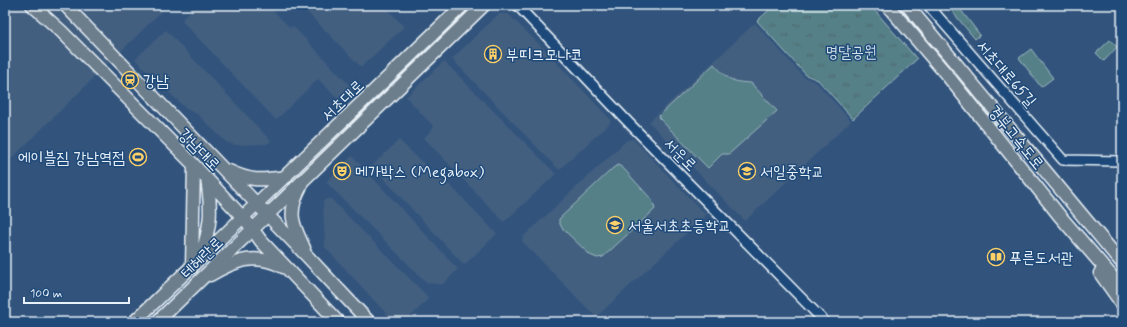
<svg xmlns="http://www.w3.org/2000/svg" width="1127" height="327" viewBox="0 0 1127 327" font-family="Mynerve,'Poor Story',sans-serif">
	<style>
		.built { fill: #435e80 }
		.grass { fill: url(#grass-tufts); stroke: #9eb8c0 }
		.garden { fill: #558088; stroke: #9eb8c0 }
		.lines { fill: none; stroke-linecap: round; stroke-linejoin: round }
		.tertiary-casing { stroke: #e8f1f8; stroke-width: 12 }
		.primary-casing { stroke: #e8f1f8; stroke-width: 15 }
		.trunk-casing { stroke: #e8f1f8; stroke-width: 15 }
		.tertiary { stroke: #1f4a7a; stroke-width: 9 }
		.primary { stroke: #6c7d8b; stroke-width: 12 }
		.trunk { stroke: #6c7d8b; stroke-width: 12 }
		.labels { text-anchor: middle; stroke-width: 3; stroke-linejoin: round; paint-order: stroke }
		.park-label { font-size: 16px; fill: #d2e0e7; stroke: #1f4a7a }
		.poi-label { font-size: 16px; fill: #e8f1f8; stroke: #1f4a7a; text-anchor: start }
		.street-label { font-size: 16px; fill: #e8f1f8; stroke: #1f4a7a }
	</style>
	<defs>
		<pattern id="grass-tufts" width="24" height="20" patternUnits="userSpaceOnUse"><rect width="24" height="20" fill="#558088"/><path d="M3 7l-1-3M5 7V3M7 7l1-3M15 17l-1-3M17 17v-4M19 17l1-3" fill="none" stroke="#4e676c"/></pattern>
	</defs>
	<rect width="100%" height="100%" fill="#32547c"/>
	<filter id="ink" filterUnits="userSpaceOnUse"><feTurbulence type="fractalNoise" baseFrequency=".025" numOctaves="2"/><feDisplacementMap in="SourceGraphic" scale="8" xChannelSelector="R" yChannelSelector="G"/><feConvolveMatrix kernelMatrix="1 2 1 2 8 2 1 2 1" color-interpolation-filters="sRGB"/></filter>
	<g filter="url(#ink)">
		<!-- built -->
		<path class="built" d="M5 5H168L5 165Z
			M197 5H268L290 28 293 26 353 89 342 99 339 100 318 79 276 120 183 22V18Z
			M300 5H384L404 27 361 67Z
			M508 14 541 46 610 119V123L559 170 452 59 491 21 499 14Z
			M755 23 804 77 817 83 851 121 745 221 649 122Z
			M166 30 271 141 267 144 235 145 226 142 197 114 186 109 135 59Z
			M444 61 556 174 504 222 424 138 434 127 406 97Z
			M633 139 706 215 596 317 522 241 524 236 627 140Z
			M399 140 445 184 450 185 497 234 464 265 372 166Z
			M352 156 458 269 443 284H438L428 283 425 281 326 182Z
			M330 198 428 297 427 300 405 322H394L325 247 323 201 325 200Z"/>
		<!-- grass -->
		<path class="grass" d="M773 5H870L917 59 853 119 818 80 806 75 757 21 770 9Z
			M954 5H957L980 35 975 39 950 9Z"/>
		<!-- garden -->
		<path class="garden" d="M1110 40 1117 47 1104 61 1096 53Z
			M1031 49 1053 78 1041 87 1019 58Z
			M714 64C728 79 730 82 751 83L777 111 729 154H722L708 168 658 117Z
			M618 165 623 168 652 200 655 209 653 211 603 257 597 258 590 255 562 228 559 222V219L613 168Z"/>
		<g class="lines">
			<!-- tertiary casing -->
			<g class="tertiary-casing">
				<path id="tertiary" d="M517 5 629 123 825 322
					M928 5 1063 160 1122 161"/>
			</g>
			<!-- primary casing -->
			<g class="primary-casing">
				<path id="primary" d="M32 5 61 31 194 165 248 223 261 241 338 322
					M65 5 308 257 369 322
					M229 171C252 182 262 180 286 177
					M301 186C287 212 292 223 304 248
					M201 256C211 225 212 211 207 179
					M192 267 194 165
					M210 275C234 261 256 252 283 267
					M134 322 463 5
					M157 322 484 5"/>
			</g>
			<!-- trunk casing -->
			<g class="trunk-casing">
				<path id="trunk" d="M887 5 947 75 1059 215 1122 288
					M907 5 1122 263
					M1100 273 1122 304"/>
			</g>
			<!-- tertiary -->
			<use href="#tertiary" class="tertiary"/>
			<!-- primary -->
			<use href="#primary" class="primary"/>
			<!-- trunk -->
			<use href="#trunk" class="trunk"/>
		</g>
	</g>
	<!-- icons -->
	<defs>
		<g id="building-ring" transform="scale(0.9)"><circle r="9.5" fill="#1f4a7a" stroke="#ffd166" stroke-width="1.5"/><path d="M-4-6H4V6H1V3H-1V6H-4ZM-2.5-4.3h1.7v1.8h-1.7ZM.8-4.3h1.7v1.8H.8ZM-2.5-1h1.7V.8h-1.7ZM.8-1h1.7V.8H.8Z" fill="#ffd166"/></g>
		<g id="station-ring" transform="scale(0.9)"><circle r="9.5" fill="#1f4a7a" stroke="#ffd166" stroke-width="1.5"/><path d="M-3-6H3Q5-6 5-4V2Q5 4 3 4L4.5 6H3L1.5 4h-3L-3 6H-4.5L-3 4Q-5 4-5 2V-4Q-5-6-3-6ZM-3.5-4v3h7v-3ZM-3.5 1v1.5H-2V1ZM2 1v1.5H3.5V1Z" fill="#ffd166"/></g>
		<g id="stadium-ring" transform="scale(0.9)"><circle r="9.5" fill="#1f4a7a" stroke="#ffd166" stroke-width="1.5"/><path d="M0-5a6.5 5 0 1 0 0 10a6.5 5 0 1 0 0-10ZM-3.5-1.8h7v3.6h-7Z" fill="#ffd166"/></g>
		<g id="theatre-ring" transform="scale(0.9)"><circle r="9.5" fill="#1f4a7a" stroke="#ffd166" stroke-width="1.5"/><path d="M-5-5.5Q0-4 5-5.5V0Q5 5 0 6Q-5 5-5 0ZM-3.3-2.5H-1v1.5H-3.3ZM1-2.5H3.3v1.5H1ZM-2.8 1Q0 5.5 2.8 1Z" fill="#ffd166"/></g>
		<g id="school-ring" transform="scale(0.9)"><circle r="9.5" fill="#1f4a7a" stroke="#ffd166" stroke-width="1.5"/><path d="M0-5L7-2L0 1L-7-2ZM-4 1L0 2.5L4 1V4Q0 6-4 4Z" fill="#ffd166"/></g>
		<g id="library-ring" transform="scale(0.9)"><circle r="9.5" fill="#1f4a7a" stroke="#ffd166" stroke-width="1.5"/><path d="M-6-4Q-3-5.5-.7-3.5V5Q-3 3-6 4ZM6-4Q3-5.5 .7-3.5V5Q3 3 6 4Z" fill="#ffd166"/></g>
	</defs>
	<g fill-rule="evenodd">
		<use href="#building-ring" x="493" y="54"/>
		<use href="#station-ring" x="130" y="80"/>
		<use href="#stadium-ring" x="138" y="157"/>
		<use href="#theatre-ring" x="342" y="171"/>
		<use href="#school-ring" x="747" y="171"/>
		<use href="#school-ring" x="615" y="225"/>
		<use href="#library-ring" x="996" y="257"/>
	</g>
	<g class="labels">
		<!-- park labels -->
		<g class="park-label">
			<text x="851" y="57">명달공원</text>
		</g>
		<!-- poi labels -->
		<g class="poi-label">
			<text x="506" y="60">부띠크모나코</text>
			<text x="143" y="86">강남</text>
			<text x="125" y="163" text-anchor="end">에이블짐 강남역점</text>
			<text x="355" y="177">메가박스 (Megabox)</text>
			<text x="760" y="177">서일중학교</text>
			<text x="628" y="231">서울서초초등학교</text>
			<text x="1009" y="263">푸른도서관</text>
		</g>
		<!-- street labels -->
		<g class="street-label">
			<text transform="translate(1007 73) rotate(49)" y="6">서초대로65길</text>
			<text transform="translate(342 100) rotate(-44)" y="6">서초대로</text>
			<text transform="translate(1017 137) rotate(51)" y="6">경부고속도로</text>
			<text transform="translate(200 149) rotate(46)" y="6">강남대로</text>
			<text transform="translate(681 154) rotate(45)" y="6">서운로</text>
			<text transform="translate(201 257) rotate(-44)" y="6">테헤란로</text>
		</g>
	</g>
	<!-- margin -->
	<rect width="1127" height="327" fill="none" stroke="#1f4a7a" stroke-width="20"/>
	<rect x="10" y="10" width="1107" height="307" fill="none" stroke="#e8f1f8" stroke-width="1.5" filter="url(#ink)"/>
	<!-- scale -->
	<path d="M24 297v6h105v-6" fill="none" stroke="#e8f1f8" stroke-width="2"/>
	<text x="30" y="297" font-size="12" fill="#e8f1f8" stroke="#1f4a7a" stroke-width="3" paint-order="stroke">100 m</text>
</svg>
